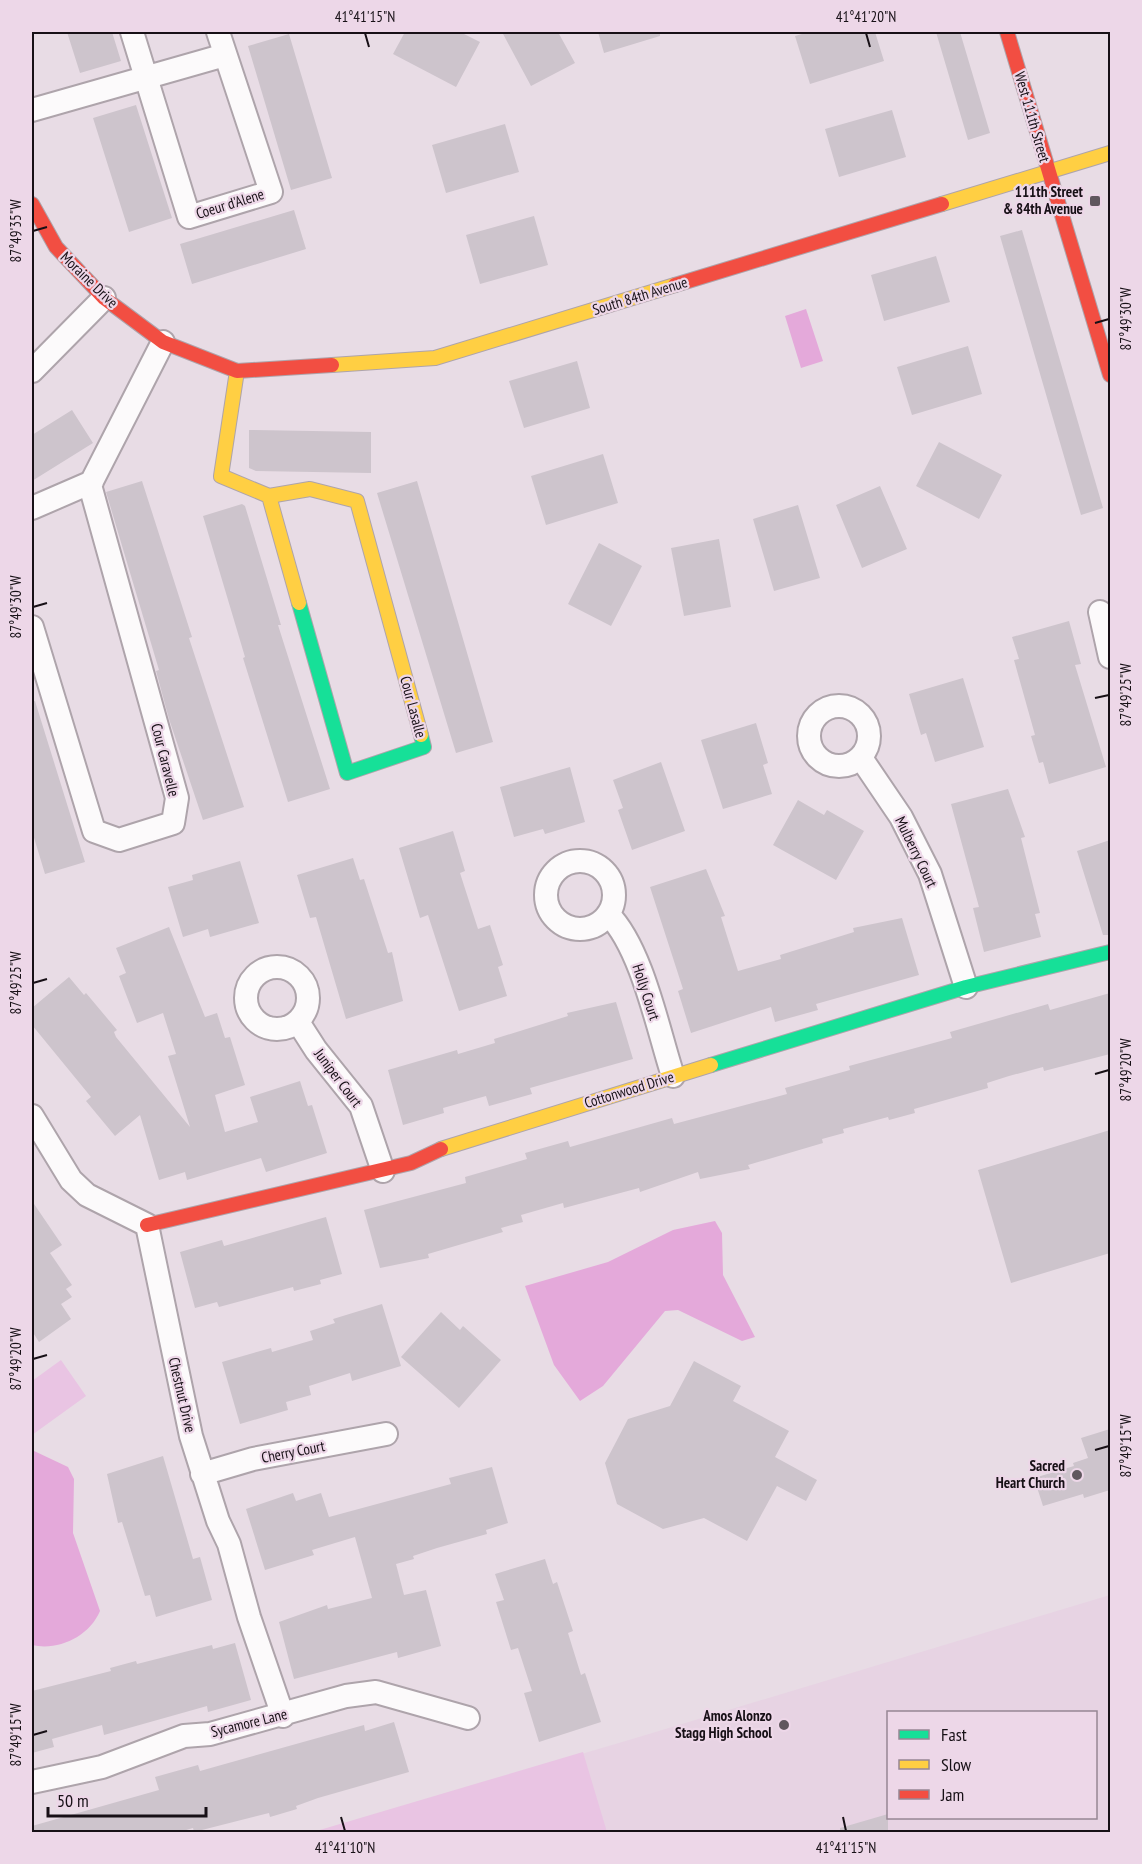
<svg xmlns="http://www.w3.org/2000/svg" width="1142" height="1864" viewBox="0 0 1142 1864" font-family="'PT Sans Narrow',sans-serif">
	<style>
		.built { fill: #e7d3e3; fill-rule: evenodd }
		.green { fill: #e9c4e3 }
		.water { fill: #e4a9da }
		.building { fill: #cdc4cc }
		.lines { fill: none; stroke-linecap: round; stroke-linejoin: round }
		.street-casing { stroke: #aea4ab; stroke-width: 26 }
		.fast-casing { stroke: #aea4ab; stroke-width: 16 }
		.slow-casing { stroke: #aea4ab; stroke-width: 16 }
		.jam-casing { stroke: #aea4ab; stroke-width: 16 }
		.street { stroke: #fcfafb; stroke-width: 22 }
		.fast { stroke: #16e098; stroke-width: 14 }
		.slow { stroke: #ffcf43; stroke-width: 14 }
		.jam { stroke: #f24e42; stroke-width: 14 }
		.ticks { fill: none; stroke: #171016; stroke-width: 2 }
		.poi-dot { fill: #60575e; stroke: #edd7e8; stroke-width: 2 }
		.labels { text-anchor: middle; stroke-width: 4.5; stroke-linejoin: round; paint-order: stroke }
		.street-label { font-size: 15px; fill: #171016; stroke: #edd7e8 }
		.poi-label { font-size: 15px; font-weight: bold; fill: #171016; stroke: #edd7e8; text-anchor: end }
		.neatline { fill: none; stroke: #171016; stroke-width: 2 }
		.ticks-label { font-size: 15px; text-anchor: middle; fill: #171016 }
	</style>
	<rect width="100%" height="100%" fill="#e8dce5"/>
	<!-- built -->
	<path class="built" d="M1110 1595V1832H317L639 1737ZM888 1712H1096V1818H888Z"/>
	<!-- green -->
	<path class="green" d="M61 1360 86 1396 32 1435V1381Z
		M583 1752 607 1832H313Z"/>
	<!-- water -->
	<path class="water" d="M806 309 823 361 801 368 785 316Z
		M715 1221 722 1233 723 1275 755 1337 742 1341 678 1310 665 1311 603 1386 580 1401 554 1365 525 1286 608 1262 673 1230Z
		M32 1450 68 1467 74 1479 73 1533 100 1611C89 1637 58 1651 32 1645Z"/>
	<!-- building -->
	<path class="building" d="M67 32H112L121 61 80 73Z
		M405 32H460L480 42 456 87 393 54Z
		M502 32H558L575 63 531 86Z
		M598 32H660V36L604 53Z
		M809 32H875L884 61 810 84 795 36Z
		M936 32H960L990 133 968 140Z
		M289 34 332 178 291 190 248 46Z
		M136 105 172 218 129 232 93 118Z
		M892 110 906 157 839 177 825 129Z
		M505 124 519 172 446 193 432 145Z
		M294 210 306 249 192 284 180 244Z
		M534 216 548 265 480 284 466 235Z
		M1022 230 1103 508 1081 515 1000 236Z
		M936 256 950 302 884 321 871 275Z
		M968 346 982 394 912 415 897 367Z
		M577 361 590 408 524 428 509 381Z
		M72 410 93 443 32 481V435Z
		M249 430 371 432V473L256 471 249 468Z
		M939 442 1002 475 979 519 916 486Z
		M603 454 618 503 546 525 531 476Z
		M142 481 192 637 189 638 244 807 203 820 169 719 156 671 159 670 106 492Z
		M417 481 493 742 456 753 377 493Z
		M880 486 907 549 862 568 836 505Z
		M242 504 245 506 281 625H278L330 789 288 802 243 658 245 657 203 516Z
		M798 505 820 578 774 591 753 519Z
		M719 539 731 607 684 616 671 548Z
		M599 543 642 566 611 626 568 604Z
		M1069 621 1081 664 1075 665 1106 767 1049 784 1043 762 1039 763 1031 736 1035 735 1014 660 1019 659 1012 637Z
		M963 678 984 747 935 762 926 733 921 735 909 694Z
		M35 701 85 862 45 874 32 831V702Z
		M756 723 768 763 763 765 772 794 723 809 701 740Z
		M661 762 685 831 632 850 618 810 623 808 613 780Z
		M570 767 585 822 545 834 543 829 514 837 500 787Z
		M1008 789 1025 837 1021 838 1040 913 1035 914 1041 937 984 952 973 908 979 907 951 804Z
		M798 800 824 815 827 810 864 831 836 880 773 845Z
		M453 831 465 871 460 873 478 929 490 925 503 965 498 967 507 996 459 1011 428 915 420 918 399 848Z
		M1110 840V935H1103L1077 851Z
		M353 858 360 880 364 879 388 953 392 952 403 1001 346 1019 316 917 310 918 297 875Z
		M240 861 259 923 210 937 208 929 183 937 168 887 193 880 192 875Z
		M706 869 725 916 721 917 738 971 781 959 780 955 854 932 853 928 902 918 919 975 816 1004 818 1010 775 1022 771 1007 691 1033 678 991 683 989 650 887Z
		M169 927 205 1017 217 1013 225 1038 230 1037 245 1085 215 1095 225 1132 258 1122 250 1097 300 1081 308 1106 312 1105 327 1153 266 1172 261 1158 187 1180 185 1172 159 1180 140 1115 115 1136 86 1101 91 1097 32 1025V1008L69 977 84 995 86 993 117 1030 114 1032 116 1037 190 1127 168 1056 176 1054 163 1013 137 1023 119 976 126 973 116 948Z
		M1110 993V1054L1044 1071 1043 1067 1009 1076 987 1083 988 1088 914 1109 915 1113 889 1120 888 1117 843 1129 844 1133 822 1139 823 1143 748 1165 750 1169 700 1179 698 1172 640 1192 639 1188 564 1208 563 1203 521 1215 523 1222 501 1228 503 1232 428 1254 429 1258 380 1268 364 1210 466 1183 465 1177 527 1159 525 1153 568 1141 570 1147 672 1118 674 1124 787 1094 785 1088 850 1070 849 1066 952 1038 950 1032 1048 1004 1050 1010Z
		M616 1002 633 1059 530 1088 532 1094 489 1106 486 1096 443 1108 444 1113 403 1125 388 1070 457 1050 458 1054 495 1043 494 1039 568 1016 567 1013Z
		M1110 1130V1253L1011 1283 978 1170Z
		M32 1201 62 1245 50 1253 72 1285 66 1289 72 1297 61 1304 71 1319 39 1342 32 1331Z
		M326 1217 342 1274 320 1280 321 1284 294 1291 293 1287 219 1307 217 1302 195 1308 180 1252 222 1240 224 1246Z
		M382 1304 401 1366 352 1381 350 1373 309 1386 311 1395 286 1402 288 1410 240 1424 222 1362 271 1348 272 1352 313 1340 310 1331 335 1323 333 1319Z
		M441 1312 460 1330 463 1326 501 1360 459 1408 401 1357Z
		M694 1361 741 1386 733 1401 789 1431 775 1457 817 1480 806 1501 777 1486 747 1541 704 1518 663 1529 617 1504 605 1463 628 1419 670 1406Z
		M1110 1429V1490L1084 1498 1083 1494 1043 1506 1034 1478 1074 1466 1073 1463 1088 1458 1081 1438Z
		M163 1456 193 1559 200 1557 212 1600 156 1617 150 1595 145 1596 122 1522 118 1523 107 1474Z
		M492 1467 508 1523 486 1530 487 1534 437 1548 413 1556 414 1559 396 1564 404 1595 426 1590 441 1646 398 1658 397 1652 294 1679 279 1622 327 1605 328 1609 372 1598 355 1537 312 1550 314 1555 265 1570 246 1509 293 1493 296 1501 321 1493 329 1517 451 1484 449 1478Z
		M545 1559 553 1584 557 1582 573 1631 568 1633 581 1675 585 1673 601 1722 539 1742 524 1693 532 1691 518 1648 511 1650 496 1602 504 1600 495 1574Z
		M235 1643 251 1700 208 1712 207 1706 104 1735 102 1725 52 1739 54 1747 32 1753V1691L111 1671 110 1668 136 1661 137 1664 212 1645 213 1649Z
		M394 1722 409 1772 318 1798 296 1806 297 1809 270 1817 269 1813 194 1832 193 1828 176 1833H32V1826L159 1790 155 1777 198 1765 200 1771 364 1725 365 1731Z
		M888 1814V1833H840V1828Z"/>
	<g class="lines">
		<!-- street casing -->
		<g class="street-casing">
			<path id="street" d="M132 32 189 217 271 192 218 32
				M32 110 225 55
				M32 371 104 298
				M32 508 92 482
				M1100 612 1110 657
				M32 627 94 831 119 840 173 823 177 798 90 485 163 342
				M809 736a30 30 0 1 1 60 0a30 30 0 1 1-60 0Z
				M861 758 901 817 930 874 966 987
				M546 895a34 34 0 1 1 68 0a34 34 0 1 1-68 0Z
				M608 914C642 948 658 1030 673 1076
				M246 998a31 31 0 1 1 62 0a31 31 0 1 1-62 0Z
				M298 1022 316 1050 361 1106 383 1171
				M32 1116 71 1180 87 1195 147 1225 191 1436 218 1521 229 1544 249 1617 283 1716
				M202 1474 253 1459 386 1434
				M32 1782 102 1767 184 1736 210 1734 346 1696 376 1692 468 1718"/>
		</g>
		<!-- fast casing -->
		<g class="fast-casing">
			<path id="fast" d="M299 603 347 773 424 747 421 735
				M711 1065 966 987 1110 952"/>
		</g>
		<!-- slow casing -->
		<g class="slow-casing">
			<path id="slow" d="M942 204 1110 153
				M332 365 435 358 675 285
				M237 371 221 476 269 496 299 603
				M269 496 310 489 357 501 421 735
				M441 1149 711 1065"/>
		</g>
		<!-- jam casing -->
		<g class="jam-casing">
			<path id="jam" d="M1007 32 1110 375
				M32 204 56 247 104 298 163 342 237 371 332 365
				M675 285 942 204
				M147 1225 411 1163 441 1149"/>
		</g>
		<!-- street -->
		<use href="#street" class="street"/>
		<!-- fast -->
		<use href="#fast" class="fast"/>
		<!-- slow -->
		<use href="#slow" class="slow"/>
		<!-- jam -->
		<use href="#jam" class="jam"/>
	</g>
	<!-- ticks -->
	<path class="ticks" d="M365 33 369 47M866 33 870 47M33 231 47 227M1095 323 1109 319M33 607 47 603M1095 698 1109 695M33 983 47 979M1095 1074 1109 1070M33 1359 47 1355M1095 1450 1109 1446M33 1735 47 1731M341 1817 345 1831M843 1817 846 1831"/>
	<!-- markers -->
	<g class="poi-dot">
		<rect x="1089" y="195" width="12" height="12" rx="3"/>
		<circle cx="1077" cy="1475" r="6"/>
		<circle cx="784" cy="1725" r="6"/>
	</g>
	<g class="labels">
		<!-- street labels -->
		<g class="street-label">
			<text transform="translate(1032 117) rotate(74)" y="5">West 111th Street</text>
			<text transform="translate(230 204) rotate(-17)" y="5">Coeur d'Alene</text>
			<text transform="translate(89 280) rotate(44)" y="5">Moraine Drive</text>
			<text transform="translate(640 296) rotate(-17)" y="5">South 84th Avenue</text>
			<text transform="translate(413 707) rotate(75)" y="5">Cour Lasalle</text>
			<text transform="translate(165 760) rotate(76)" y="5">Cour Caravelle</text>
			<text transform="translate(916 852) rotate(64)" y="5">Mulberry Court</text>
			<text transform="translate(646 992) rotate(72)" y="5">Holly Court</text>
			<text transform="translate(338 1078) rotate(53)" y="5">Juniper Court</text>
			<text transform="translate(629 1090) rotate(-17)" y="5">Cottonwood Drive</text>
			<text transform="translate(182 1395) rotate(77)" y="5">Chestnut Drive</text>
			<text transform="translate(293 1452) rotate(-11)" y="5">Cherry Court</text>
			<text transform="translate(249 1723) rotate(-14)" y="5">Sycamore Lane</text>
		</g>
		<!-- poi labels -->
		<g class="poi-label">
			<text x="1083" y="197">111th Street<tspan x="1083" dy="17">&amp; 84th Avenue</tspan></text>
			<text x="1065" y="1471">Sacred<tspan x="1065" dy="17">Heart Church</tspan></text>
			<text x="772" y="1721">Amos Alonzo<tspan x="772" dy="17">Stagg High School</tspan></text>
		</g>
	</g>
	<!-- border -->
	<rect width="1142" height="1864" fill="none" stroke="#edd7e8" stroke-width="66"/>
	<!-- legend -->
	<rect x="887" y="1711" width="210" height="108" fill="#edd7e8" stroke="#978794" stroke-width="1.5"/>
	<rect x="899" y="1730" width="30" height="9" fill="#16e098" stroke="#978794" stroke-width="1.5"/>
	<text x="941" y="1741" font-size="18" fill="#171016">Fast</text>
	<rect x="899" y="1760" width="30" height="9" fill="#ffcf43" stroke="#978794" stroke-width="1.5"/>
	<text x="941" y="1771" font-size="18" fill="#171016">Slow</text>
	<rect x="899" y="1790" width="30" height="9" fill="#f24e42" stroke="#978794" stroke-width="1.5"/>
	<text x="941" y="1801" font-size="18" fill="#171016">Jam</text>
	<!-- scale -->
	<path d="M48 1807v9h158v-9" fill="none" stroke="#171016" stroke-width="3"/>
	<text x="57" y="1807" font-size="18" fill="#171016" stroke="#edd7e8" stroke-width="4.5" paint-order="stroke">50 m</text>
	<rect x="33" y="33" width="1076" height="1798" class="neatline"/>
	<g class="ticks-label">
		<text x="365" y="22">41°41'15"N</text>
		<text x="866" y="22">41°41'20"N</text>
		<text transform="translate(16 231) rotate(-90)" y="5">87°49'35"W</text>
		<text transform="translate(1126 319) rotate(-90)" y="5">87°49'30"W</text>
		<text transform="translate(16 607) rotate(-90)" y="5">87°49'30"W</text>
		<text transform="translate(1126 695) rotate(-90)" y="5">87°49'25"W</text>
		<text transform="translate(16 983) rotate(-90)" y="5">87°49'25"W</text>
		<text transform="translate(1126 1070) rotate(-90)" y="5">87°49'20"W</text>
		<text transform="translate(16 1359) rotate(-90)" y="5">87°49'20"W</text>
		<text transform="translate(1126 1446) rotate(-90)" y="5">87°49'15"W</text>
		<text transform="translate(16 1735) rotate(-90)" y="5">87°49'15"W</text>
		<text x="345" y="1853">41°41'10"N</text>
		<text x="846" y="1853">41°41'15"N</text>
	</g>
</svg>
